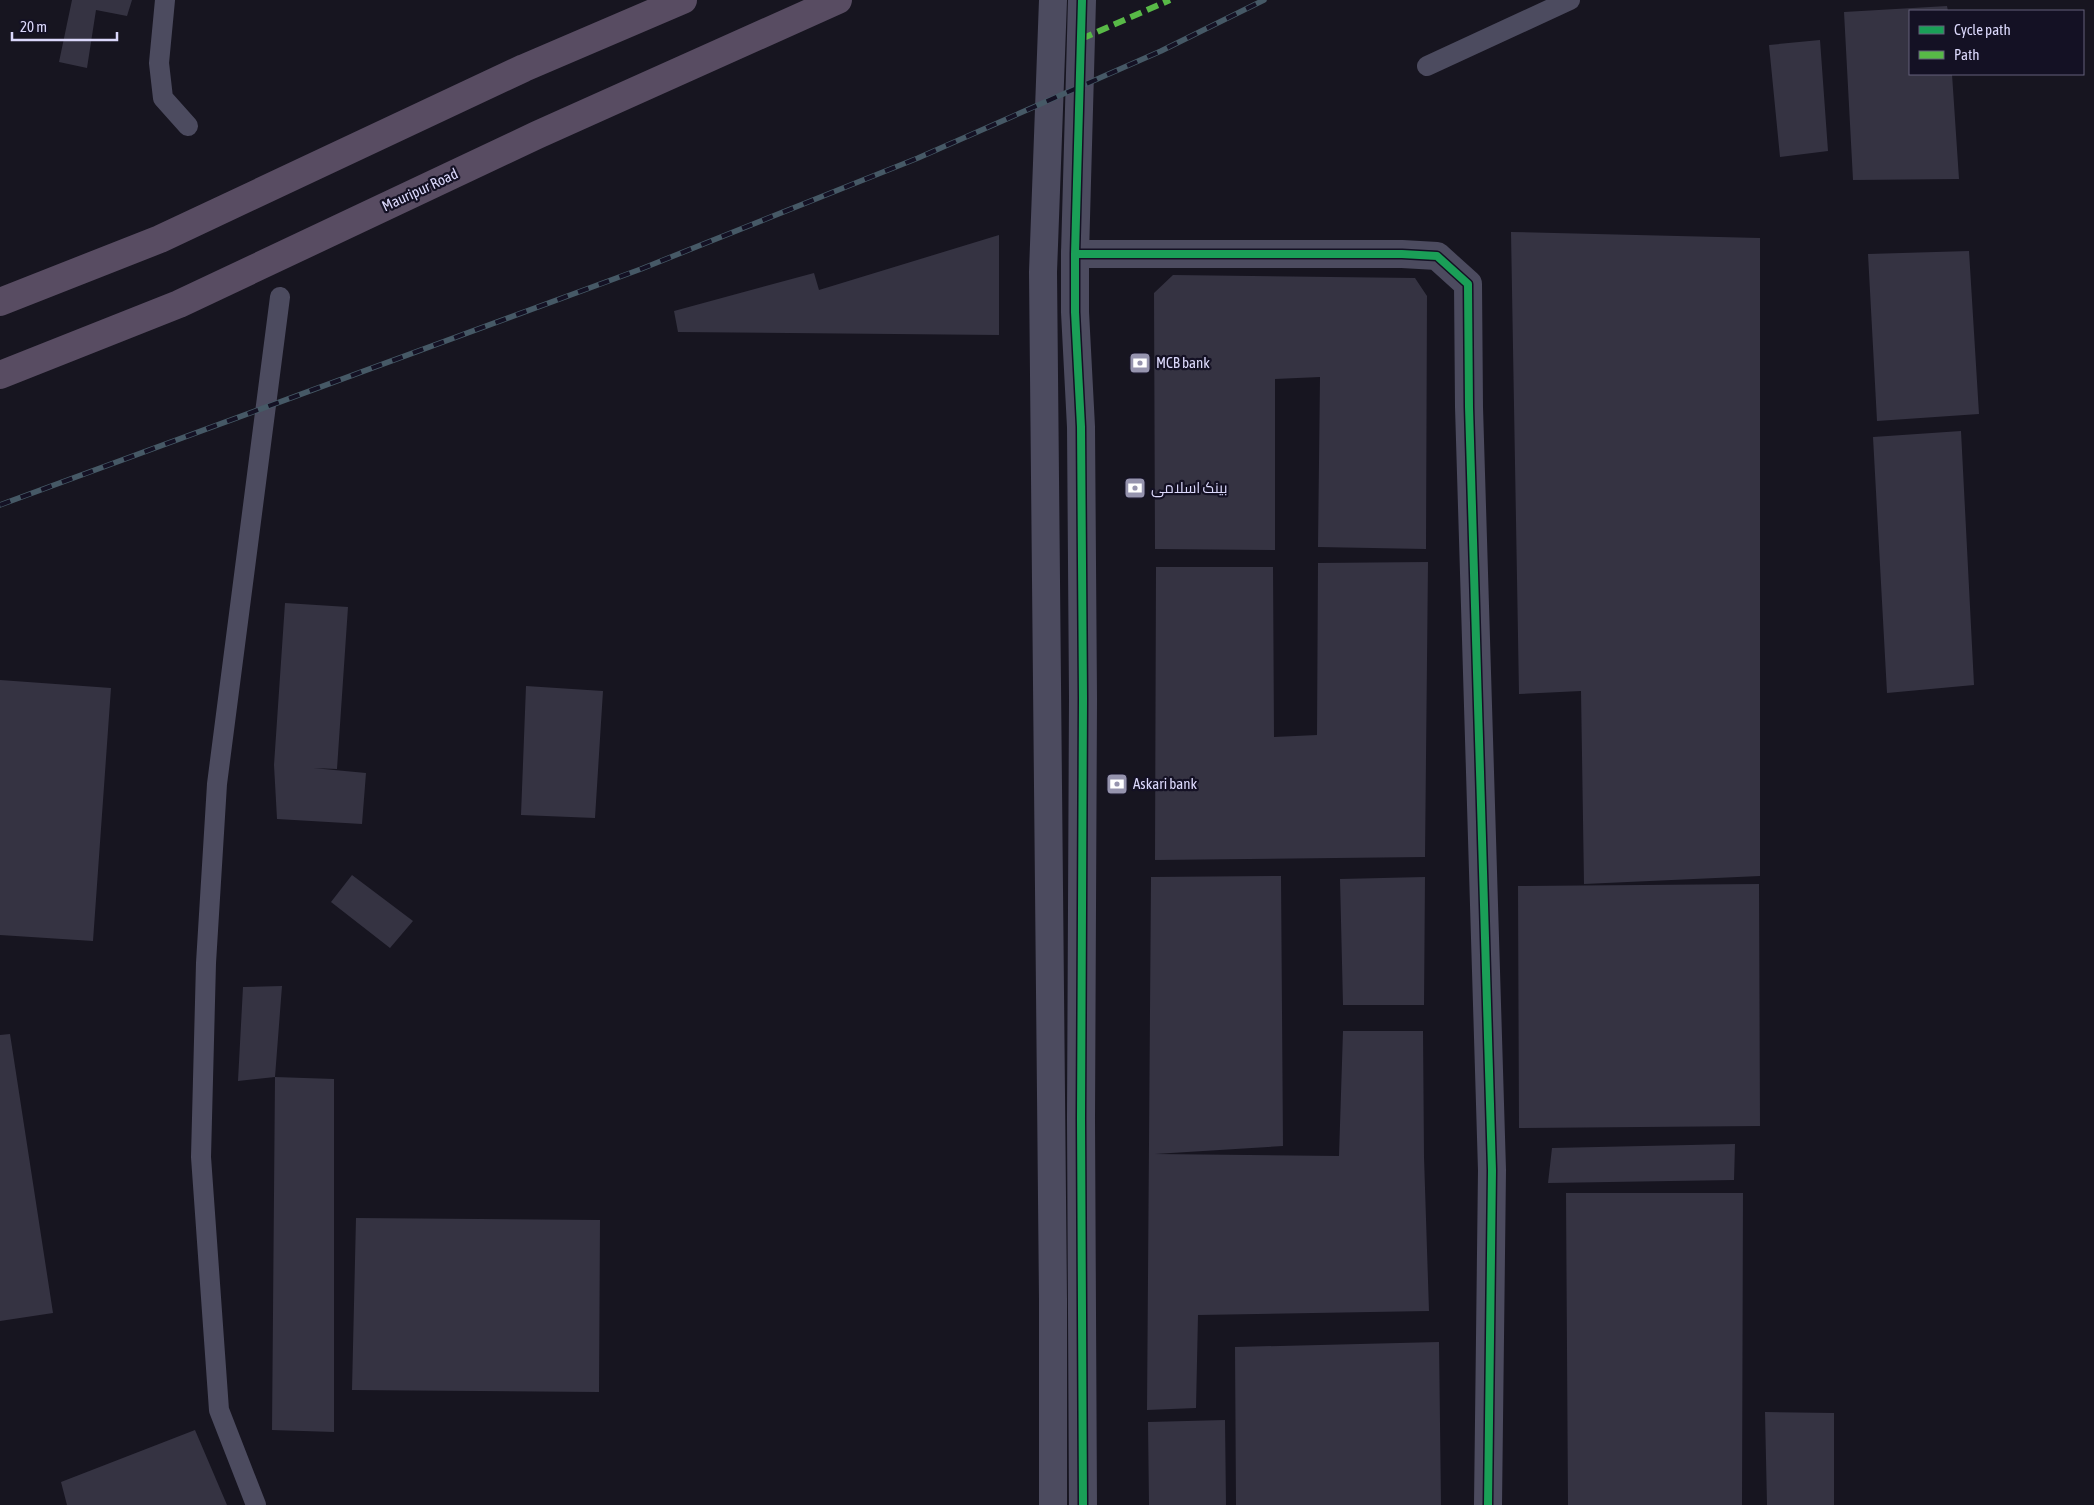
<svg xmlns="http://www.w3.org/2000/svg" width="2094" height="1505" viewBox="0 0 2094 1505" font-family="'Asap Condensed',Cairo,sans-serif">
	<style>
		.building { fill: #353342 }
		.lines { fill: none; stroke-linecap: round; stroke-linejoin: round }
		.service { stroke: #4c4b5f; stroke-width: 20 }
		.minor { stroke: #4c4b5f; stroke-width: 28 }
		.tertiary { stroke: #4c4b5f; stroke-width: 28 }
		.rail-casing { stroke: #465966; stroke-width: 5.5 }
		.rail { stroke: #141124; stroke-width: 4; stroke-dasharray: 11; stroke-linecap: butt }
		.trunk-bridge { stroke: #584c62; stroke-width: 28 }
		.quiet { stroke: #58b947; stroke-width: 6; stroke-dasharray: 12 6; stroke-linecap: butt }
		.cycleway-casing { stroke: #141124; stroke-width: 11 }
		.cycleway { stroke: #1a9f57; stroke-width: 8 }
		.labels { text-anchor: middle; stroke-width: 4.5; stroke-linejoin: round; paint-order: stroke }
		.street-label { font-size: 15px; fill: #dbd8fb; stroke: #141124 }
		.poi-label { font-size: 15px; fill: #dbd8fb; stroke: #141124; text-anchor: start }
	</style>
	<rect width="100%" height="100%" fill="#171520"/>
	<!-- building -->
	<path class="building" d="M72 0H132L127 16 96 10 87 68 59 62Z
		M1947 6 1948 11H1910V74H1952L1959 179 1853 180 1844 12Z
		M1820 40 1828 151 1780 157 1769 45Z
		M1511 232 1760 238V876L1584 884 1581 691 1519 694Z
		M999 235V335L678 332 674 311 814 273 819 290Z
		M1969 251 1979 414 1877 421 1868 254Z
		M1173 275 1415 278 1427 296 1426 549 1318 547 1320 377 1275 379V550L1155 549 1154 293Z
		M1961 431 1974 685 1887 693 1873 437Z
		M1428 562 1425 857 1155 860 1156 567H1273L1274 737 1317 735 1318 563Z
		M285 603 348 607 337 769 313 768 366 773 362 824 277 819 274 765Z
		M0 680 111 688 93 941 0 935Z
		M526 686 603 691 595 818 521 815Z
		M352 875 413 921 390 948 331 902Z
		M1281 876 1283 1146 1155 1154 1339 1156 1343 1031H1423L1424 1157 1429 1311 1198 1315 1196 1408 1147 1410 1151 877Z
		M1425 877 1424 1005H1343L1340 879Z
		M1759 884 1760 1126 1519 1128 1518 886Z
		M282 986 275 1077 238 1081 243 987Z
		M10 1034 53 1313 0 1321V1035Z
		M275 1077 334 1079V1432L272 1430Z
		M1735 1144 1734 1180 1548 1183 1552 1148Z
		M1566 1193H1743L1742 1505H1568Z
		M356 1218 600 1220 599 1392 352 1390Z
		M1439 1342 1441 1505H1236L1235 1347Z
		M1765 1412 1834 1413V1505H1767Z
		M1225 1420 1226 1505H1149L1148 1422Z
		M195 1430 227 1505H67L61 1482Z"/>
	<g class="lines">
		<!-- service -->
		<path class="service" d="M165 0 159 63 163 98 188 126
			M1427 66 1570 0
			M256 1505 219 1410 201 1157 206 963 217 784 280 297"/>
		<!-- minor -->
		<path class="minor" d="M1075 254H1402L1437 256 1468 284 1469 407 1492 1170 1488 1505"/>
		<!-- tertiary -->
		<path class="tertiary" d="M1082 0 1075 254V312L1081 427 1083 698 1081 1119 1083 1505
			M1053 1505V1300L1043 272 1053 0"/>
		<!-- rail casing -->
		<g class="rail-casing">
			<path id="rail" d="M0 505 641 269 918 158 1161 51 1264 0"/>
		</g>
		<!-- rail -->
		<use href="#rail" class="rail"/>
		<!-- trunk-bridge -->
		<path class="trunk-bridge" d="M0 302 160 239 524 68 683 0
			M0 375 179 304 537 135 838 0"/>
		<!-- quiet -->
		<path class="quiet" d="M1081 39 1170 0"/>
		<!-- cycleway casing -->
		<g class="cycleway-casing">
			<path id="cycleway" d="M1082 0 1075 254V312L1081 427 1083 698 1081 1119 1083 1505
				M1075 254H1402L1437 256 1468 284 1469 407 1492 1170 1488 1505"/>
		</g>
		<!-- cycleway -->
		<use href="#cycleway" class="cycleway"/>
	</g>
	<!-- icons -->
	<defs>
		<g id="bank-square" transform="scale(1.125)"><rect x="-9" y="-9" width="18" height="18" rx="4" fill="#9694ae" stroke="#141124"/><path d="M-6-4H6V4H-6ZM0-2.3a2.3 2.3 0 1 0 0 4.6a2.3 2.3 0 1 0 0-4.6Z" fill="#fff"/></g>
	</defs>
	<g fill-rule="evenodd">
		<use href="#bank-square" x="1140" y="363"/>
		<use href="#bank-square" x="1135" y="488"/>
		<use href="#bank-square" x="1117" y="784"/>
	</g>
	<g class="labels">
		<!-- street labels -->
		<g class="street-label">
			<text transform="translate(420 190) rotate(-25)" y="5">Mauripur Road</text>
		</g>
		<!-- poi labels -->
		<g class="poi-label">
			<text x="1156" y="368">MCB bank</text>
			<text x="1151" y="493">بینک اسلامی</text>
			<text x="1133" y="789">Askari bank</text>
		</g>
	</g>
	<!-- legend -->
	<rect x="1909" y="10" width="175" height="65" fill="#141124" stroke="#64617a"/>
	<rect x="1919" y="26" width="25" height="8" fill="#1a9f57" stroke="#64617a"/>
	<text x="1954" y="35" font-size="15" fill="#dbd8fb">Cycle path</text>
	<rect x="1919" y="51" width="25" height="8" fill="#58b947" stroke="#64617a"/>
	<text x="1954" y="60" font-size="15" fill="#dbd8fb">Path</text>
	<!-- scale -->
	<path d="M12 32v8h105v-8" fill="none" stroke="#dbd8fb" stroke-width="2.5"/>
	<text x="20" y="32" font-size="15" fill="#dbd8fb" stroke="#141124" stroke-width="4" paint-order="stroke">20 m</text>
</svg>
